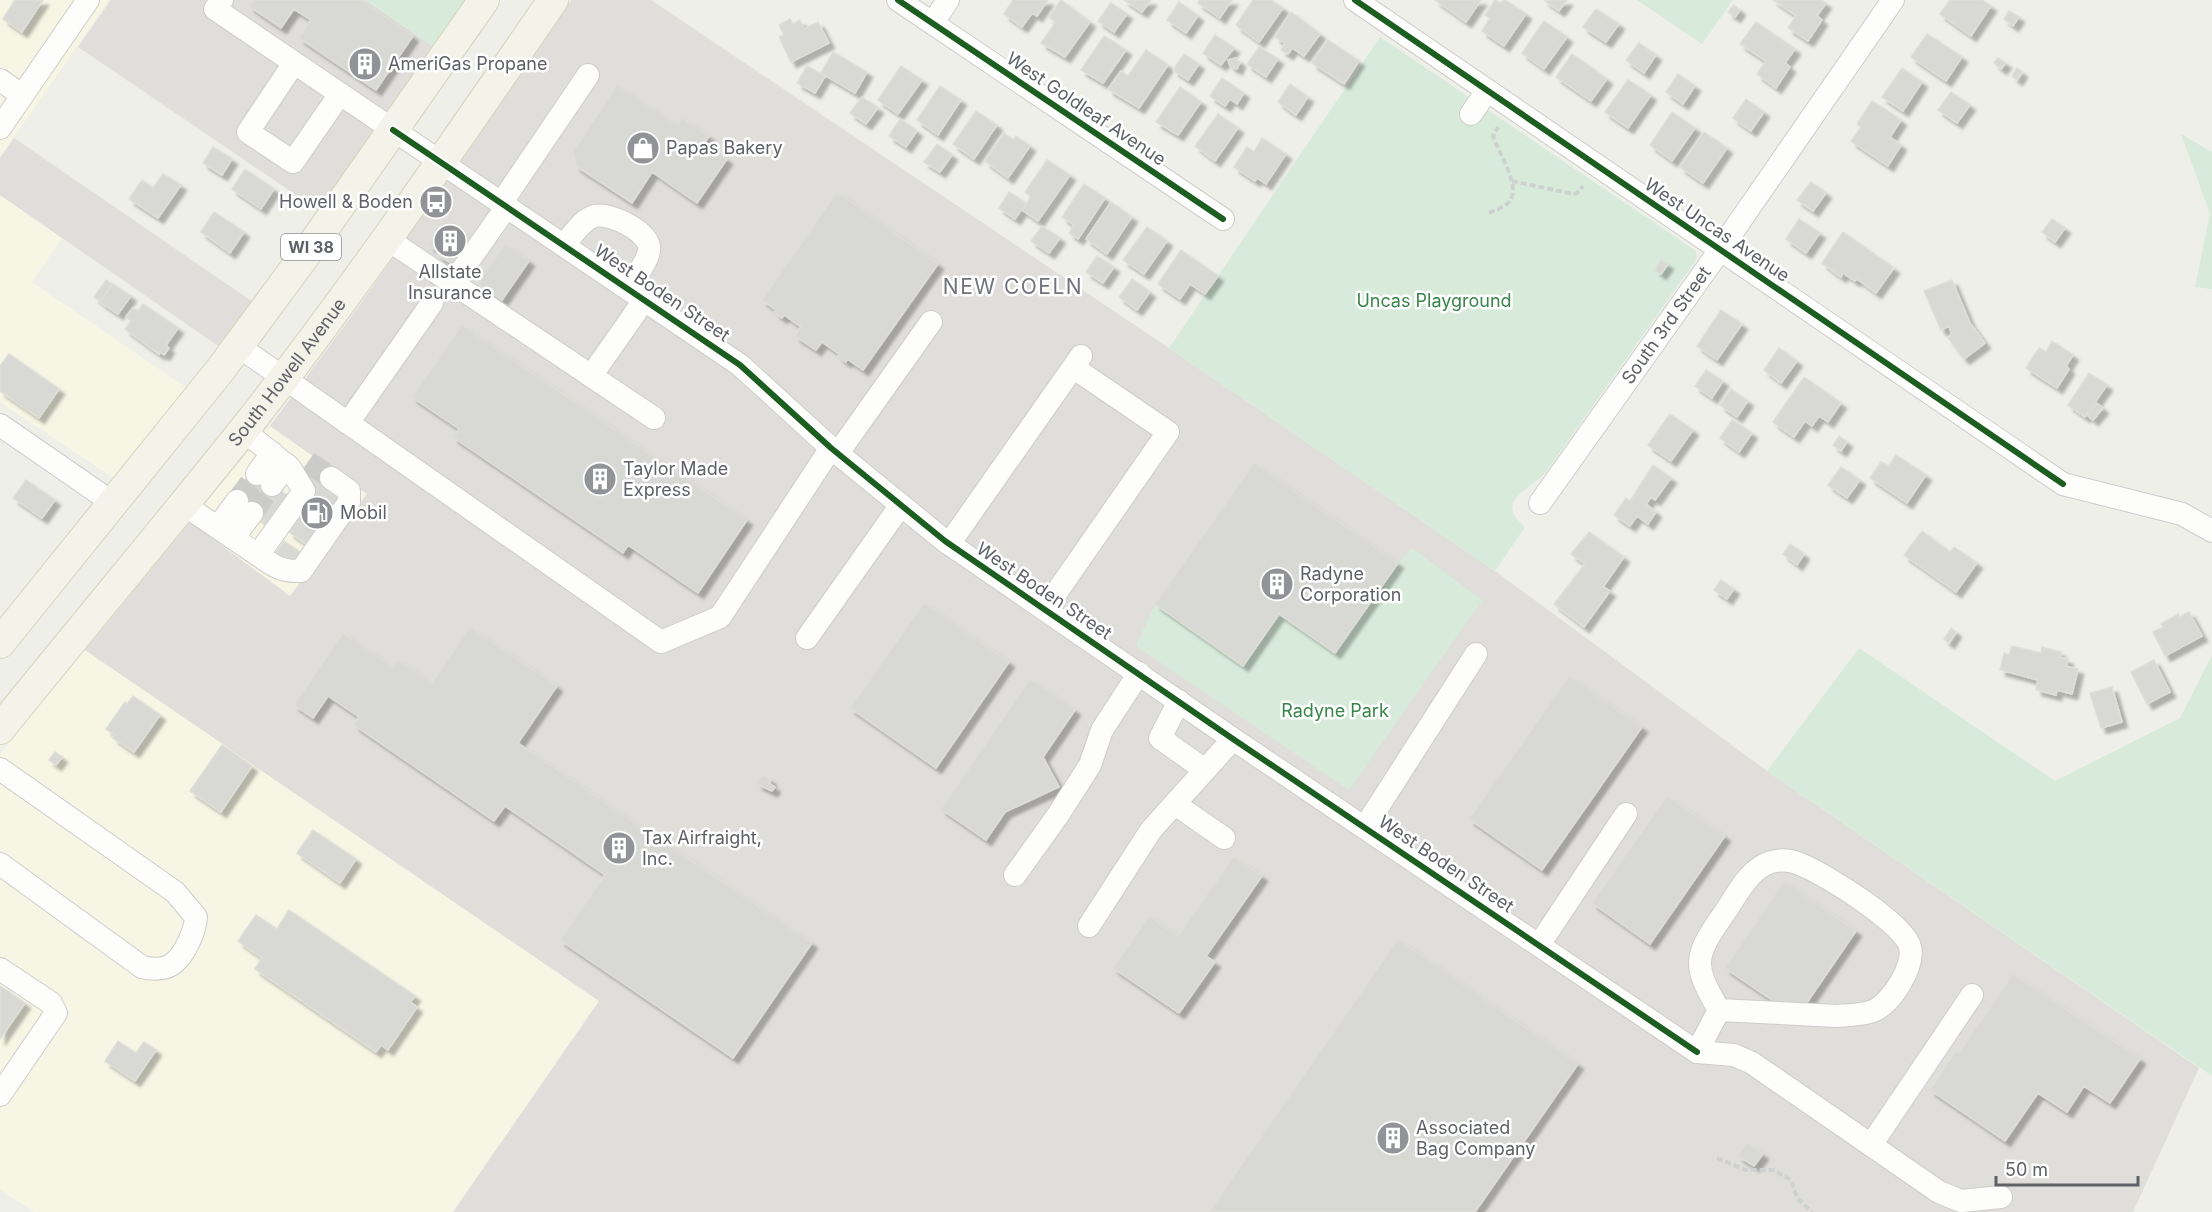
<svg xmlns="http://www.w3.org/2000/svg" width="2212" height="1212" viewBox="0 0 2212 1212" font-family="Inter,sans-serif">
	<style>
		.commercial { fill: #f7f6e5 }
		.industrial { fill: #dfdeda }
		.green { fill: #d8ebda }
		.building { fill: #d8d8d5; stroke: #deded9; stroke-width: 1.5; filter: url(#shadow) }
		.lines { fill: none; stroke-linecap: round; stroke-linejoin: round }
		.minor-tunnel { stroke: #cbccca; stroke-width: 22; stroke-dasharray: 22 11; stroke-linecap: butt }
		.minor-casing { stroke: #cccdcc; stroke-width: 24 }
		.major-casing { stroke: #d6d4b9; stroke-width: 32 }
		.path { stroke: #cdd1cf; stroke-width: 4; stroke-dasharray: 6 3; stroke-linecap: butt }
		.minor { stroke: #fdfdfc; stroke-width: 22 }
		.major { stroke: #f3f3ea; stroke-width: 30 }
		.cycleway-casing { stroke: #fff; stroke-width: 10 }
		.cycleway { stroke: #1b5e20; stroke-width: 6 }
		.labels { text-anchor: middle; stroke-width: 5; stroke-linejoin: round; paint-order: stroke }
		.shield { fill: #fff; stroke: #8f9095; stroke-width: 1.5 }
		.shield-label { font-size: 16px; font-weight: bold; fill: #5f6168 }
		.poi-label { font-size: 18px; fill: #5f6168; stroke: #fff; text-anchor: start }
		.street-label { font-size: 18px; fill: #5f6168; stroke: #fff }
		.park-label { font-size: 18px; fill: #38854a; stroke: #fff }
		.quarter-label { font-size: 21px; letter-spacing: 1.5px; fill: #70737a; stroke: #fff }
	</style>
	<defs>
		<filter id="shadow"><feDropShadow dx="5.5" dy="5.5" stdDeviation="1.5" flood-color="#0004"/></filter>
	</defs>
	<rect width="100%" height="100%" fill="#efefea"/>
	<!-- commercial -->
	<path class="commercial" d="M0 0H109L0 157Z
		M0 195 62 238 32 282 188 389 115 479 0 402Z
		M270 426 367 494 290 596 190 522Z
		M85 650 599 1001 453 1212H34L0 1189V754Z"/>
	<!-- industrial -->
	<path class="industrial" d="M111 0H366L435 48 321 212 78 47Z
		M571 0H651L1169 348 1495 571 1767 771 2199 1068 2133 1212H453L599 1001 85 650 190 522 290 596 367 494 270 426 362 302Z
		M14 138 256 304 221 348 0 195V158Z"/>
	<!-- green -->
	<path class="green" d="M366 0H468L435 48Z
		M1637 0H1733L1702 44Z
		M1380 37 1696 251 1697 257 1694 263 1554 461C1550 466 1547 472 1542 476 1524 492 1496 502 1525 527L1495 571 1169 348Z
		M2181 134 2212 152V289L2195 287 2210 214Z
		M1412 548 1482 600 1349 790 1136 646 1155 604 1243 666 1279 614 1335 653 1398 563Z
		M1859 648 2055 781 2180 718 2212 655V1076L1767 771Z"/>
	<!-- building -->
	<path class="building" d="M15 0H43L22 32 3 19Z
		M254 0H360L413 36 376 90 299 38 311 20 294 9 281 28 249 6Z
		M1013 0H1048L1037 16 1032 13 1022 27 1004 14Z
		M1061 0 1090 22 1065 57 1041 43 1056 22 1049 17Z
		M1124 0H1151L1142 12Z
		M1199 0H1232L1220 18 1198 3Z
		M1253 0H1271L1283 8 1259 42 1236 25Z
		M1435 0H1481L1466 22Z
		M1495 0 1500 3 1505 0 1526 14 1504 46 1482 31 1490 18 1485 15Z
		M1544 0H1567L1559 11Z
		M1773 0H1821L1826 3 1817 16 1822 20 1808 41 1788 28 1796 16Z
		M1950 0H1982L1991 6 1971 36 1940 14Z
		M1179 2 1198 16 1186 33 1167 20Z
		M1111 3 1127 14 1114 32 1098 21Z
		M1734 5 1740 10 1735 17 1728 12Z
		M1596 9 1619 24 1606 42 1583 27Z
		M2009 11 2019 17 2013 26 2004 19Z
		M1291 12 1320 34 1304 56 1292 48 1288 54 1281 50 1285 43 1275 37Z
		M790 19 793 24 800 20 804 29 818 22 829 43 791 62 779 37 784 35 779 25Z
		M1544 21 1567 37 1544 69 1522 53Z
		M1756 22 1795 49 1785 63 1790 67 1776 88 1757 74 1766 61 1740 44Z
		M1927 34 1962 57 1946 81 1911 57Z
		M1215 35 1234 48 1221 65 1203 53Z
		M1104 36 1126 50 1103 83 1081 70Z
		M1328 40 1359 61 1344 84 1312 63Z
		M1639 43 1656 55 1644 73 1626 60Z
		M1259 47 1278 59 1266 77 1247 64Z
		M1146 50 1168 65 1139 108 1108 89 1121 71 1128 76Z
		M833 52 867 72 855 93 821 73Z
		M1184 54 1199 64 1188 80 1173 70Z
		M1572 54 1607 79 1591 101 1556 77Z
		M1236 58 1240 62 1237 69 1230 66 1228 60Z
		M1998 58 2006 63 2001 69 1994 63Z
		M807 66 825 76 815 93 797 83Z
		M901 66 922 80 898 114 878 100Z
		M1902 68 1922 82 1903 111 1882 97Z
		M2017 68 2022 72 2017 80 2012 76Z
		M1678 74 1695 86 1683 104 1666 92Z
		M1222 78 1244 93 1237 104 1230 99 1225 106 1210 96Z
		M1628 80 1651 95 1628 128 1605 112Z
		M1290 84 1308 97 1296 115 1278 102Z
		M617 85 677 125 682 118 709 136 704 144 727 159 697 203 652 172 632 203 576 166 573 152Z
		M940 86 961 100 938 135 917 120Z
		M1180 87 1201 102 1178 135 1156 122Z
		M1951 92 1970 105 1957 123 1938 110Z
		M862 97 878 108 866 124 850 113Z
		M1746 99 1764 112 1751 131 1733 118Z
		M1872 101 1901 120 1890 137 1901 145 1888 166 1851 141 1861 127 1857 124Z
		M976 111 997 125 974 159 953 144Z
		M1672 112 1695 128 1672 161 1650 145Z
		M1218 114 1238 128 1215 161 1195 146Z
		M900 119 917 131 906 147 889 136Z
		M1704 132 1727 148 1703 183 1680 167Z
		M1004 133 1013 140 1016 136 1030 146 1008 178 985 161Z
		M1262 138 1286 154 1266 184 1257 178 1255 181 1234 167 1247 147 1254 152Z
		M937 144 952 155 940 172 924 162Z
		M213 147 232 159 222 175 203 163Z
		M1047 160 1070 175 1038 221 1022 210 1031 197 1025 192Z
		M245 169 274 189 261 209 232 189Z
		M163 174 181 185 158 218 129 199 142 180 153 188Z
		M1811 182 1826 193 1813 211 1797 200Z
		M1084 184 1105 198 1078 239 1069 233 1074 225 1062 217Z
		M837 192 938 264 863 370 847 359 846 362 838 356 839 354 822 342 816 350 795 336 801 327 784 315 782 318 774 312 776 310 762 300Z
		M1009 192 1026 203 1015 219 999 208Z
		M1111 202 1132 217 1107 254 1086 239Z
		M214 212 244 232 230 253 201 232Z
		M1799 219 1820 233 1806 253 1786 239Z
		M2052 219 2065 228 2055 242 2042 232Z
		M445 220 471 237 455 261 449 262 438 255 437 250 429 245Z
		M1042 226 1060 238 1049 253 1031 241Z
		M1147 227 1167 241 1144 274 1123 260Z
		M1843 232 1894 268 1876 293 1857 279 1855 281 1843 273 1841 277 1822 263Z
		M505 244 529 261 502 300 478 284Z
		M1181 250 1218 276 1205 294 1190 284 1180 299 1158 284Z
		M1097 256 1114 267 1103 283 1086 272Z
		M1661 260 1668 264 1661 274 1655 270Z
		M1132 279 1150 292 1137 310 1119 297Z
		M106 280 112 284 100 301 94 297Z
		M1952 280 1970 323 1985 343 1964 359 1948 338 1952 335 1949 326 1941 330 1924 291Z
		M113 284 131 296 118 314 100 302Z
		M143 304 178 328 166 345 169 348 164 355 160 352 159 354 125 329 131 321 126 317 133 308 138 311Z
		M1721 310 1742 324 1717 360 1697 346Z
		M462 325 747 520 698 593 628 545 623 553 453 437 459 429 412 397Z
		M2052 341 2073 355 2066 366 2069 369 2057 388 2026 368 2039 348 2046 352Z
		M1779 348 1797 361 1781 383 1764 370Z
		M9 354 59 389 39 418 0 391V366Z
		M1706 370 1723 381 1712 398 1695 386Z
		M2089 373 2107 385 2085 417 2068 405Z
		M1804 377 1841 403 1828 422 1819 416 1812 426 1805 421 1794 437 1773 422Z
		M1731 389 1748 401 1737 417 1720 405Z
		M2097 403 2103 408 2093 420 2088 416Z
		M1670 414 1693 430 1671 461 1648 445Z
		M1732 420 1752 433 1739 452 1720 438Z
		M1839 436 1847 442 1841 451 1833 445Z
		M1896 455 1926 475 1907 503 1870 478 1881 462 1889 466Z
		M310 460 334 476 339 504 310 547 289 532 317 490 304 481 309 473 303 470Z
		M1254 463 1398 563 1335 653 1279 614 1243 666 1155 604Z
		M1653 465 1671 478 1655 500 1651 497 1646 504 1656 512 1648 524 1637 516 1630 526 1614 515 1626 498 1630 501Z
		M1841 467 1860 480 1847 498 1828 485Z
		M253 470 290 498 269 525 232 497Z
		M26 480 55 500 42 518 13 498Z
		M1922 531 1950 552 1954 547 1977 563 1956 592 1904 555Z
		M1589 532 1624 557 1603 587 1610 591 1584 627 1554 604 1585 564 1571 554Z
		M284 541 304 555 298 564 273 556Z
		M1790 544 1804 554 1797 565 1783 554Z
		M1721 580 1734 589 1727 599 1714 590Z
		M924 603 1009 662 936 768 850 708Z
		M2189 612 2202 636 2165 656 2153 632 2163 627 2161 624 2178 614 2179 617Z
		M470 627 557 686 518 743 812 943 733 1058 560 940 605 875 505 806 494 821 354 725 359 717 328 696 313 718 294 705 343 633 393 667 398 660 432 683Z
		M1951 628 1956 632 1949 643 1944 639Z
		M2012 646 2041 653 2042 647 2061 652 2059 657 2068 659 2066 666 2078 669 2072 694 2057 690 2056 695 2036 690 2038 680 2000 670 2004 653 2009 655Z
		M2154 660 2170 692 2147 704 2131 672Z
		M1569 676 1642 727 1542 870 1469 819Z
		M1030 679 1075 710 1043 757 1059 787 1005 812 986 840 941 809Z
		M2112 687 2122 722 2101 728 2090 693Z
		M133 696 160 715 134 752 113 738 115 735 106 729 125 702 127 704Z
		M222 745 252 766 221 812 190 791Z
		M55 752 62 757 56 765 49 760Z
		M763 775 771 780 769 783 775 787 772 791 757 784Z
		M1667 796 1725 836 1650 944 1592 903Z
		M313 830 356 859 340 883 297 853Z
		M1234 856 1262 876 1206 956 1215 962 1179 1013 1113 968 1149 916 1178 936Z
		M1784 881 1856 931 1806 1004 1775 1002 1725 968Z
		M289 910 415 996 410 1002 417 1007 388 1050 381 1045 376 1052 255 969 262 958 238 941 256 915 277 929Z
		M1398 939 1578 1064 1475 1212H1209Z
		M2013 974 2140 1059 2110 1103 2084 1086 2067 1112 2038 1093 2005 1141 1930 1090 1956 1051 1959 1053Z
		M0 986 25 1003 0 1039Z
		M118 1041 136 1053 144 1042 156 1050 135 1081 105 1061Z
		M1747 1143 1763 1154 1754 1166 1738 1156Z"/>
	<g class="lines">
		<!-- minor-tunnel -->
		<path class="minor-tunnel" d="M308 462 331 478
			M237 501 257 474
			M252 513 272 485"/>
		<!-- minor casing -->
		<g class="minor-casing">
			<g id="minor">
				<path d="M222 0 215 9 740 365 831 448 945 541 1233 739 1697 1052 1734 1055 1752 1063 1939 1192 1961 1201 2001 1197"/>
				<path d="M898 0 1223 219"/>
				<path d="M1355 0 2063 484 2182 514 2212 531"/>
				<path d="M933 23 948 0"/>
				<path d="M294 63 248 132 293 162 340 94"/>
				<path d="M0 80 22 95"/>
				<path d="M1471 114 1487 91"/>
				<path d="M0 128 88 0"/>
				<path d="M502 202 588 75"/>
				<path d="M387 239 654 418"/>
				<path d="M564 245C573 235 582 219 595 216 610 212 653 233 649 251 647 263 635 277 628 288"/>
				<path d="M453 283 507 206"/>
				<path d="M238 346 661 642 720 617 831 448"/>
				<path d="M591 376 645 299"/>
				<path d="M348 423 432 303"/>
				<path d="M0 425 113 503"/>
				<path d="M838 453 931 322"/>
				<path d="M257 474 272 453"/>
				<path d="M272 485 287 465"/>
				<path id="s1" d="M1540 503 1720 250 1893 0"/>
				<path d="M183 504 258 555 304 491 290 468 243 430"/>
				<path d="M218 527 237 501"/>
				<path d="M233 538 252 513"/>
				<path d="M949 544 1081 356"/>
				<path d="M258 555C274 566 281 572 301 571L349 502V491L331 478"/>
				<path d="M1045 609 1168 432 1074 368"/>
				<path d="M807 638 901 505"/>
				<path d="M1179 701 1160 738 1205 770"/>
				<path d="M0 769 175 892 196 917C195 932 184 957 171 965 163 970 150 969 142 967L0 864"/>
				<path d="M1175 804 1224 838"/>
				<path d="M1365 827 1476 654"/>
				<path d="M1015 875 1058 815 1090 765 1102 730 1139 673"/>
				<path d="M1089 926 1151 830 1233 739"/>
				<path d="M1539 945 1626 814"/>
				<path d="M0 969 51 1003 56 1013 0 1095"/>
				<path d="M1697 1052 1719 1010 1837 1016C1849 1015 1862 1015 1873 1011 1891 1004 1915 966 1910 947 1905 924 1825 874 1802 865 1792 860 1782 859 1771 862 1748 869 1736 897 1723 915 1693 958 1693 965 1719 1010"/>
				<path d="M1871 1145 1972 995"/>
			</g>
		</g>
		<!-- major casing -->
		<g class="major-casing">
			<g id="major">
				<path d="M0 643 221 369 308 251 484 0"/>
				<path id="s2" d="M0 729C83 626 168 525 250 422 357 285 455 143 553 0"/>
			</g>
		</g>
		<!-- path -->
		<path class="path" d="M1512 181 1573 194 1577 193 1583 186
			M1489 213C1496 210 1505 207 1510 201 1521 185 1498 152 1493 136L1498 127
			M1717 1158 1746 1170H1773L1791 1180 1797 1198 1812 1212"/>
		<!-- minor -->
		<use href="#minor" class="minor"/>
		<!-- major -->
		<use href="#major" class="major"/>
		<!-- cycleway casing -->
		<g class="cycleway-casing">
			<path id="cycleway" d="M898 0 1223 219
				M1355 0 2063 484
				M393 130 740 365 831 448 945 541 1233 739 1697 1052"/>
		</g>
		<!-- cycleway -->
		<use href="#cycleway" class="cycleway"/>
	</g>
	<!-- icons -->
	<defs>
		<g id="building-disc" transform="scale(1.725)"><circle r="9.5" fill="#919396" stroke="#fff"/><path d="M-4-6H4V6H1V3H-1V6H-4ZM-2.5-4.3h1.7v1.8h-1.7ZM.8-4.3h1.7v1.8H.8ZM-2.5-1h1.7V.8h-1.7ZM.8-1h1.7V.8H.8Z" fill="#fff"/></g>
		<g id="shop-disc" transform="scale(1.725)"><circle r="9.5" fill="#919396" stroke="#fff"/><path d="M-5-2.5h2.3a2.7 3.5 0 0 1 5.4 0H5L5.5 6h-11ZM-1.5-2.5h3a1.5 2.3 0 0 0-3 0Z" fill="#fff"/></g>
		<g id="bus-disc" transform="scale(1.725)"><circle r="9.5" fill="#919396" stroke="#fff"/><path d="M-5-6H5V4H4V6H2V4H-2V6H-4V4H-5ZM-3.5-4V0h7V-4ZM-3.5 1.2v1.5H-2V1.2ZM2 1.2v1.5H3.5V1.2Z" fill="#fff"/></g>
		<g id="fuel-disc" transform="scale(1.725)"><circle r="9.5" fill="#919396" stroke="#fff"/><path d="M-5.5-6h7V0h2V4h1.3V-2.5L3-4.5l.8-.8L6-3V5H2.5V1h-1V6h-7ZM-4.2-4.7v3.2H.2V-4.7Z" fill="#fff"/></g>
	</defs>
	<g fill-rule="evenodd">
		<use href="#building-disc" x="365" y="64"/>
		<use href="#shop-disc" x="643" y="148"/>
		<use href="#bus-disc" x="436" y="202"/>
		<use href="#building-disc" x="450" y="241"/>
		<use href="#building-disc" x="600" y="479"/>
		<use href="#fuel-disc" x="317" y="513"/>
		<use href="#building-disc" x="1277" y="584"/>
		<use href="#building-disc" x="619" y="848"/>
		<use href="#building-disc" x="1393" y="1138"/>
	</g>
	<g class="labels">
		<!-- shield labels -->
		<rect class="shield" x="281" y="234" width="60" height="26" rx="4.5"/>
		<g class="shield-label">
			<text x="311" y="253">WI 38</text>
		</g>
		<!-- poi labels -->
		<g class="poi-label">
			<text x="388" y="70">AmeriGas Propane</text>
			<text x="666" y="154">Papas Bakery</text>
			<text x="413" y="208" text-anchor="end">Howell &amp; Boden</text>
			<text x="450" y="278" text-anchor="middle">Allstate<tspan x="450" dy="21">Insurance</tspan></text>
			<text x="623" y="475">Taylor Made<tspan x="623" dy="21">Express</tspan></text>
			<text x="340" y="519">Mobil</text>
			<text x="1300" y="580">Radyne<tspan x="1300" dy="21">Corporation</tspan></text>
			<text x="642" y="844">Tax Airfraight,<tspan x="642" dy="21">Inc.</tspan></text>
			<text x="1416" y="1134">Associated<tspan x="1416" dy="21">Bag Company</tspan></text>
		</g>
		<!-- street labels -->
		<g class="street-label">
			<text transform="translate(1086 109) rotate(34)" y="6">West Goldleaf Avenue</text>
			<text transform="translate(1717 230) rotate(34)" y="6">West Uncas Avenue</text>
			<text transform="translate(662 293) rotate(34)" y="6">West Boden Street</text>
			<text dy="6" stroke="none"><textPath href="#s1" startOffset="218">South 3rd Street</textPath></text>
			<text dy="6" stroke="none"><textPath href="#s2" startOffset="458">South Howell Avenue</textPath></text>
			<text transform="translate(1044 591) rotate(34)" y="6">West Boden Street</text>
			<text transform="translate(1446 864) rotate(34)" y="6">West Boden Street</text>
		</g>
		<!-- park labels -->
		<g class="park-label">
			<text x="1434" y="307">Uncas Playground</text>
			<text x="1335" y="717">Radyne Park</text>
		</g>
		<!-- quarter labels -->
		<g class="quarter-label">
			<text x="1013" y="294">NEW COELN</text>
		</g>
	</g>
	<!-- scale -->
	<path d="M1996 1176v9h142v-9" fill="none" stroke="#5f6168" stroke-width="3"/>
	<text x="2005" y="1176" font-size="18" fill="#5f6168" stroke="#ffffff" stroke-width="4.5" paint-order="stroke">50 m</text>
</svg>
